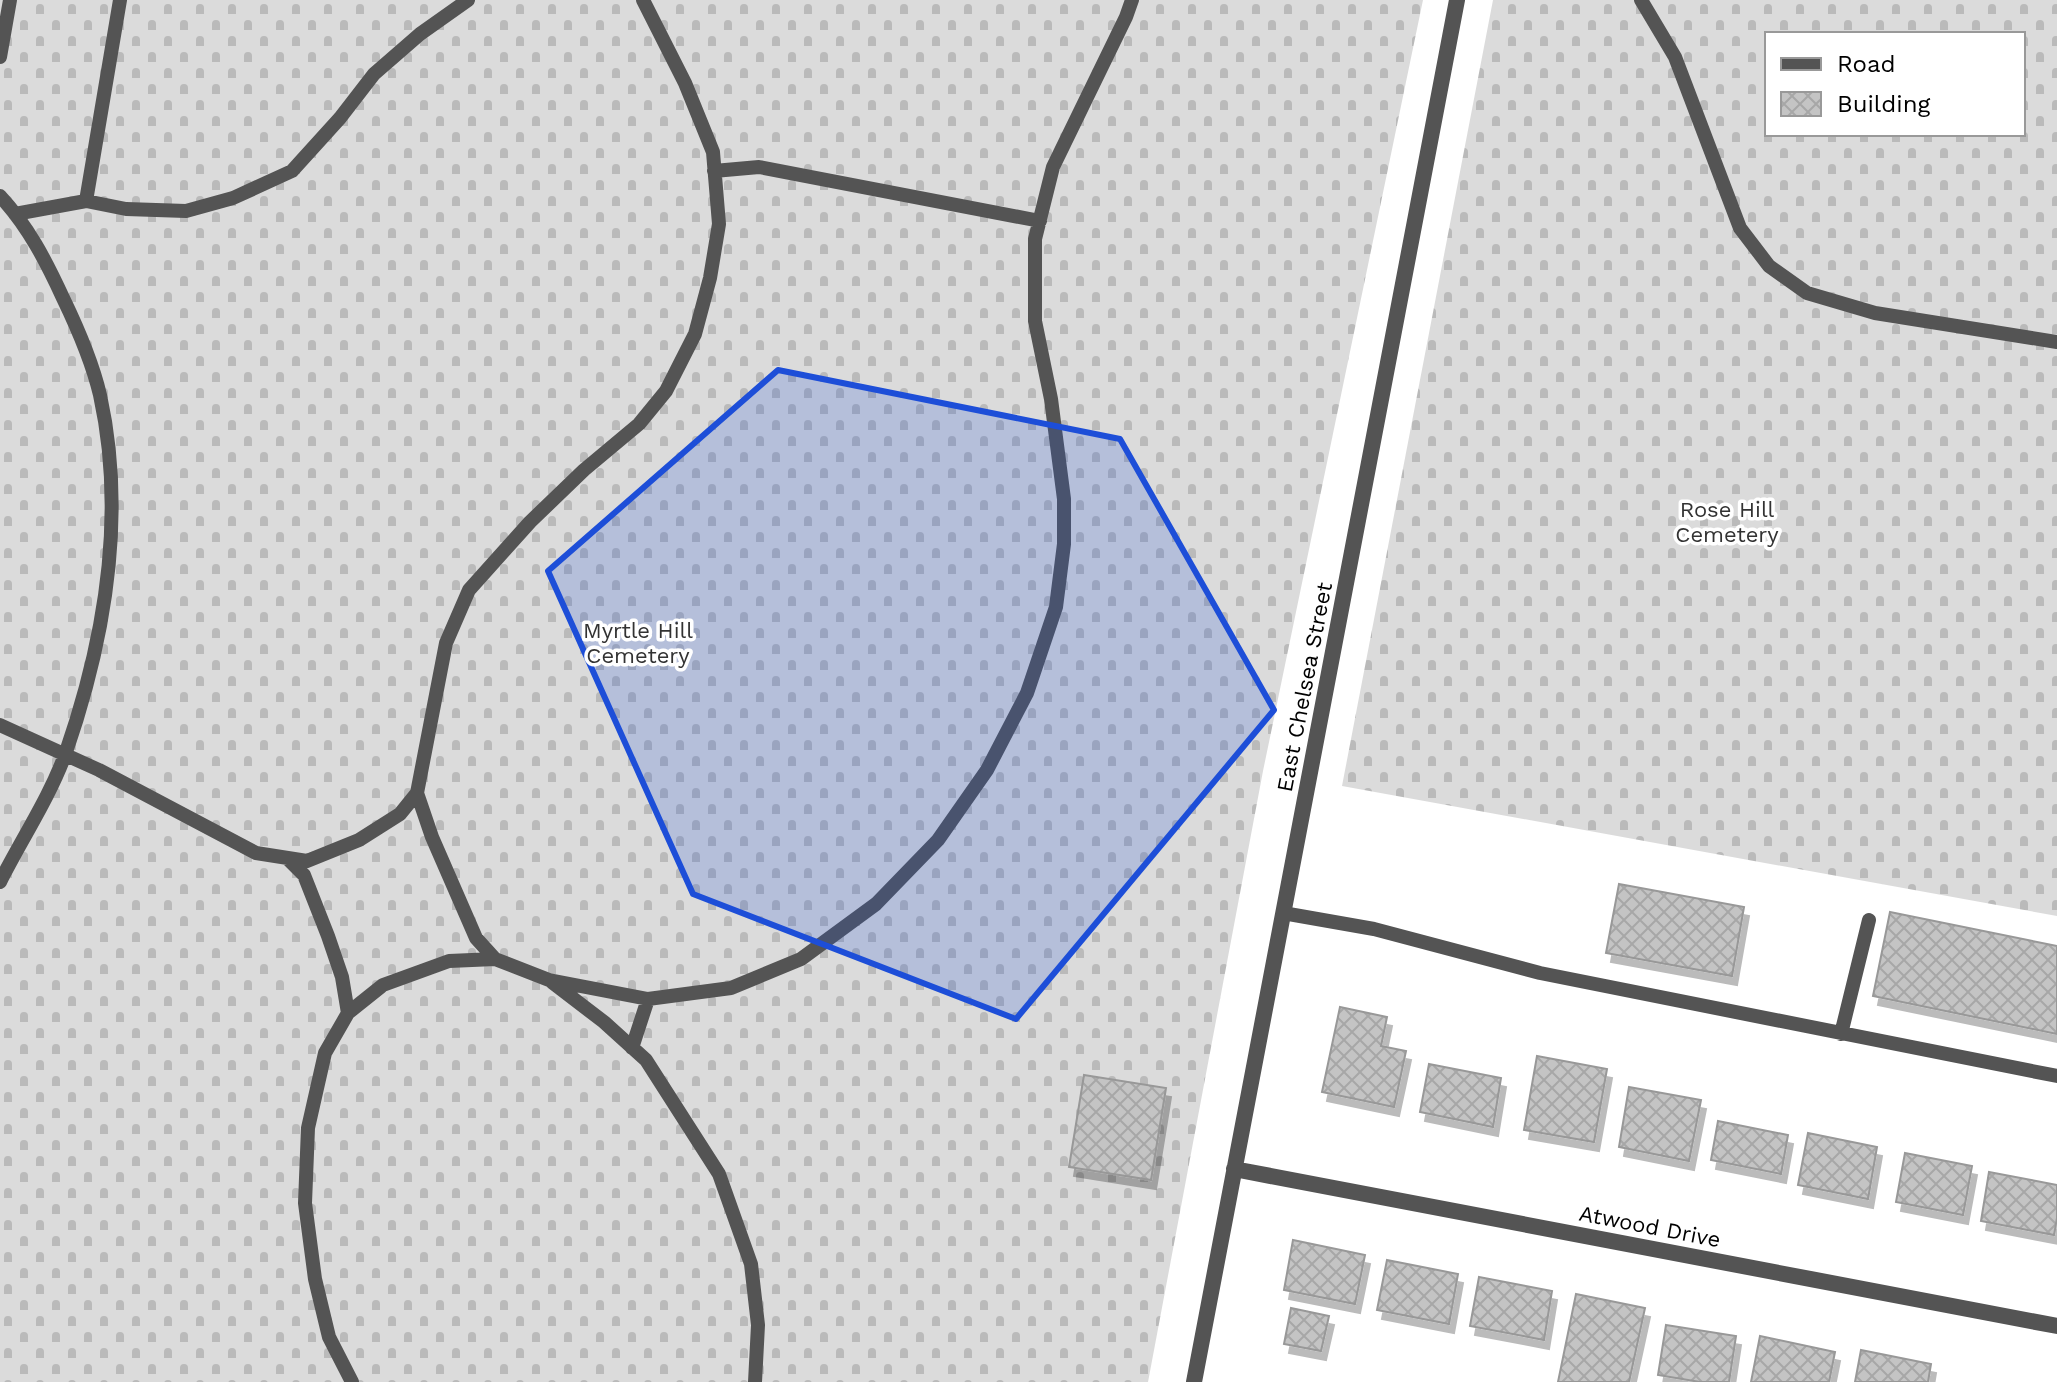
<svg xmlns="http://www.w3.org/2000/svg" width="2057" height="1382" viewBox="0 0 2057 1382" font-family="'Work Sans',sans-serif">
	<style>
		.cemetery { fill: url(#cemetery-stones); fill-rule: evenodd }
		.building { fill: url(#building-cross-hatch); stroke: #989898; stroke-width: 2; filter: url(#shadow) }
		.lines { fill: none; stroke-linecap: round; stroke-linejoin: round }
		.lane { stroke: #545454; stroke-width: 14 }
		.street { stroke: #545454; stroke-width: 16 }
		.marked { fill: #1d4ed8; fill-opacity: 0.2; stroke: #1d4ed8; stroke-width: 6; stroke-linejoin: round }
		.labels { text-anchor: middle; stroke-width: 7; stroke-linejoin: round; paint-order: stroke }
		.park-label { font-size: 22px; fill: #323232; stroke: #fff }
		.street-label { font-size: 22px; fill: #000; stroke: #fff }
	</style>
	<defs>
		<pattern id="cemetery-stones" width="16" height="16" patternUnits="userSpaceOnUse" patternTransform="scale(2)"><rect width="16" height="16" fill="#dbdbdb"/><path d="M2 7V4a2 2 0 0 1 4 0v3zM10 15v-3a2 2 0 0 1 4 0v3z" fill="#bababa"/></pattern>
		<pattern id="building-cross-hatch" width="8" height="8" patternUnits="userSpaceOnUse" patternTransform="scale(2)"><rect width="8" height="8" fill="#c4c4c4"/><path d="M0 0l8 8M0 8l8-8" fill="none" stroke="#a7a7a7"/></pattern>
		<filter id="shadow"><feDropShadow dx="5" dy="9" stdDeviation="0" flood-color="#0004"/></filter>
	</defs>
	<rect width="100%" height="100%" fill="#fff"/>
	<!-- cemetery -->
	<path class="cemetery" d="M0 0H1423L1263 771 1148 1382H0Z
		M1493 0H2057V916L1342 786ZM1767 34H2023V134H1767Z"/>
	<!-- building -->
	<path class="building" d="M1619 884 1744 907 1732 976 1606 953Z
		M1890 912 2057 946V1034L1873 996Z
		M1340 1007 1387 1017 1381 1046 1406 1051 1394 1107 1322 1092Z
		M1537 1056 1607 1069 1594 1142 1524 1130Z
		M1429 1064 1501 1078 1493 1127 1420 1112Z
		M1084 1075 1166 1088 1151 1180 1069 1167Z
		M1629 1087 1701 1100 1689 1161 1619 1147Z
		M1718 1121 1788 1135 1781 1174 1711 1160Z
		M1808 1133 1877 1147 1868 1199 1798 1185Z
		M1905 1153 1972 1166 1963 1215 1896 1202Z
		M1989 1172 2057 1185V1218L2054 1235 1981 1221Z
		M1293 1240 1365 1255 1355 1304 1284 1290Z
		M1387 1260 1458 1274 1449 1324 1377 1310Z
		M1479 1277 1552 1291 1544 1340 1470 1326Z
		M1576 1294 1645 1308 1629 1382H1558Z
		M1291 1308 1329 1316 1321 1351 1284 1344Z
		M1666 1325 1736 1336 1729 1382H1700L1658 1375Z
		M1760 1336 1835 1352 1829 1382H1751Z
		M1861 1350 1931 1364 1928 1382H1855Z"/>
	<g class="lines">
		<!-- lane -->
		<path class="lane" d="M643 0 685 83 713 152 719 224 710 278 695 334 666 391 639 424 584 470 530 522 469 590 446 643 417 793 432 837 476 938 495 959 549 980 648 999 731 988 801 959 876 904 938 840 987 770 1027 693 1056 607 1064 544V499L1051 399 1035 321V239L1053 167 1126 17 1132 0
			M1641 0 1675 57 1740 228 1769 266 1807 293 1875 313 2057 342
			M0 57 10 0
			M714 171 759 167 1040 221
			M0 196C28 226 46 261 63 298 78 329 92 361 100 395 126 513 105 639 66 752 50 797 21 840 0 882
			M86 201 120 0
			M15 214 86 201 126 209 186 211 233 198 292 171 340 118 374 74 420 34 468 0
			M0 725 99 770 256 853 307 861 359 840 400 814 417 793
			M287 858 304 875 328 936 342 977 348 1013
			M1283 913 1374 929 1540 973 2057 1076
			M553 983 604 1022 646 1060 719 1174 751 1264 758 1325 755 1382
			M1841 1034 1869 920
			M632 1048 648 999
			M352 1382 329 1337 315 1279 305 1203 308 1128 325 1053 348 1013 383 985 449 961 495 959"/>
		<!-- street -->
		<path class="street" d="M1234 1169 2057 1326
			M1194 1382 1457 0"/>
	</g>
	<!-- marked area -->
	<path class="marked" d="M778 370 1120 439 1274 710 1016 1019 693 894 548 571Z"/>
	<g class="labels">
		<!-- park labels -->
		<g class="park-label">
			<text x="1727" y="517">Rose Hill<tspan x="1727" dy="25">Cemetery</tspan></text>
			<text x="638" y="638">Myrtle Hill<tspan x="638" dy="25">Cemetery</tspan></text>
		</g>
		<!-- street labels -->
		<g class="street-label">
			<text transform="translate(1304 687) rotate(-79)" y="8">East Chelsea Street</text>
			<text transform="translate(1650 1226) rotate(11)" y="8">Atwood Drive</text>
		</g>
	</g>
	<!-- legend -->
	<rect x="1765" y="32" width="260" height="104" fill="#ffffff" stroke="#999999" stroke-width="2"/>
	<rect x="1781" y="58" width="40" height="12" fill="#545454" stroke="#999999" stroke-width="2"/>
	<text x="1837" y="72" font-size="24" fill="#000000">Road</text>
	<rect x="1781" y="92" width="40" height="24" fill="url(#building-cross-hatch)" stroke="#999999" stroke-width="2"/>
	<text x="1837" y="112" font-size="24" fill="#000000">Building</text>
</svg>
